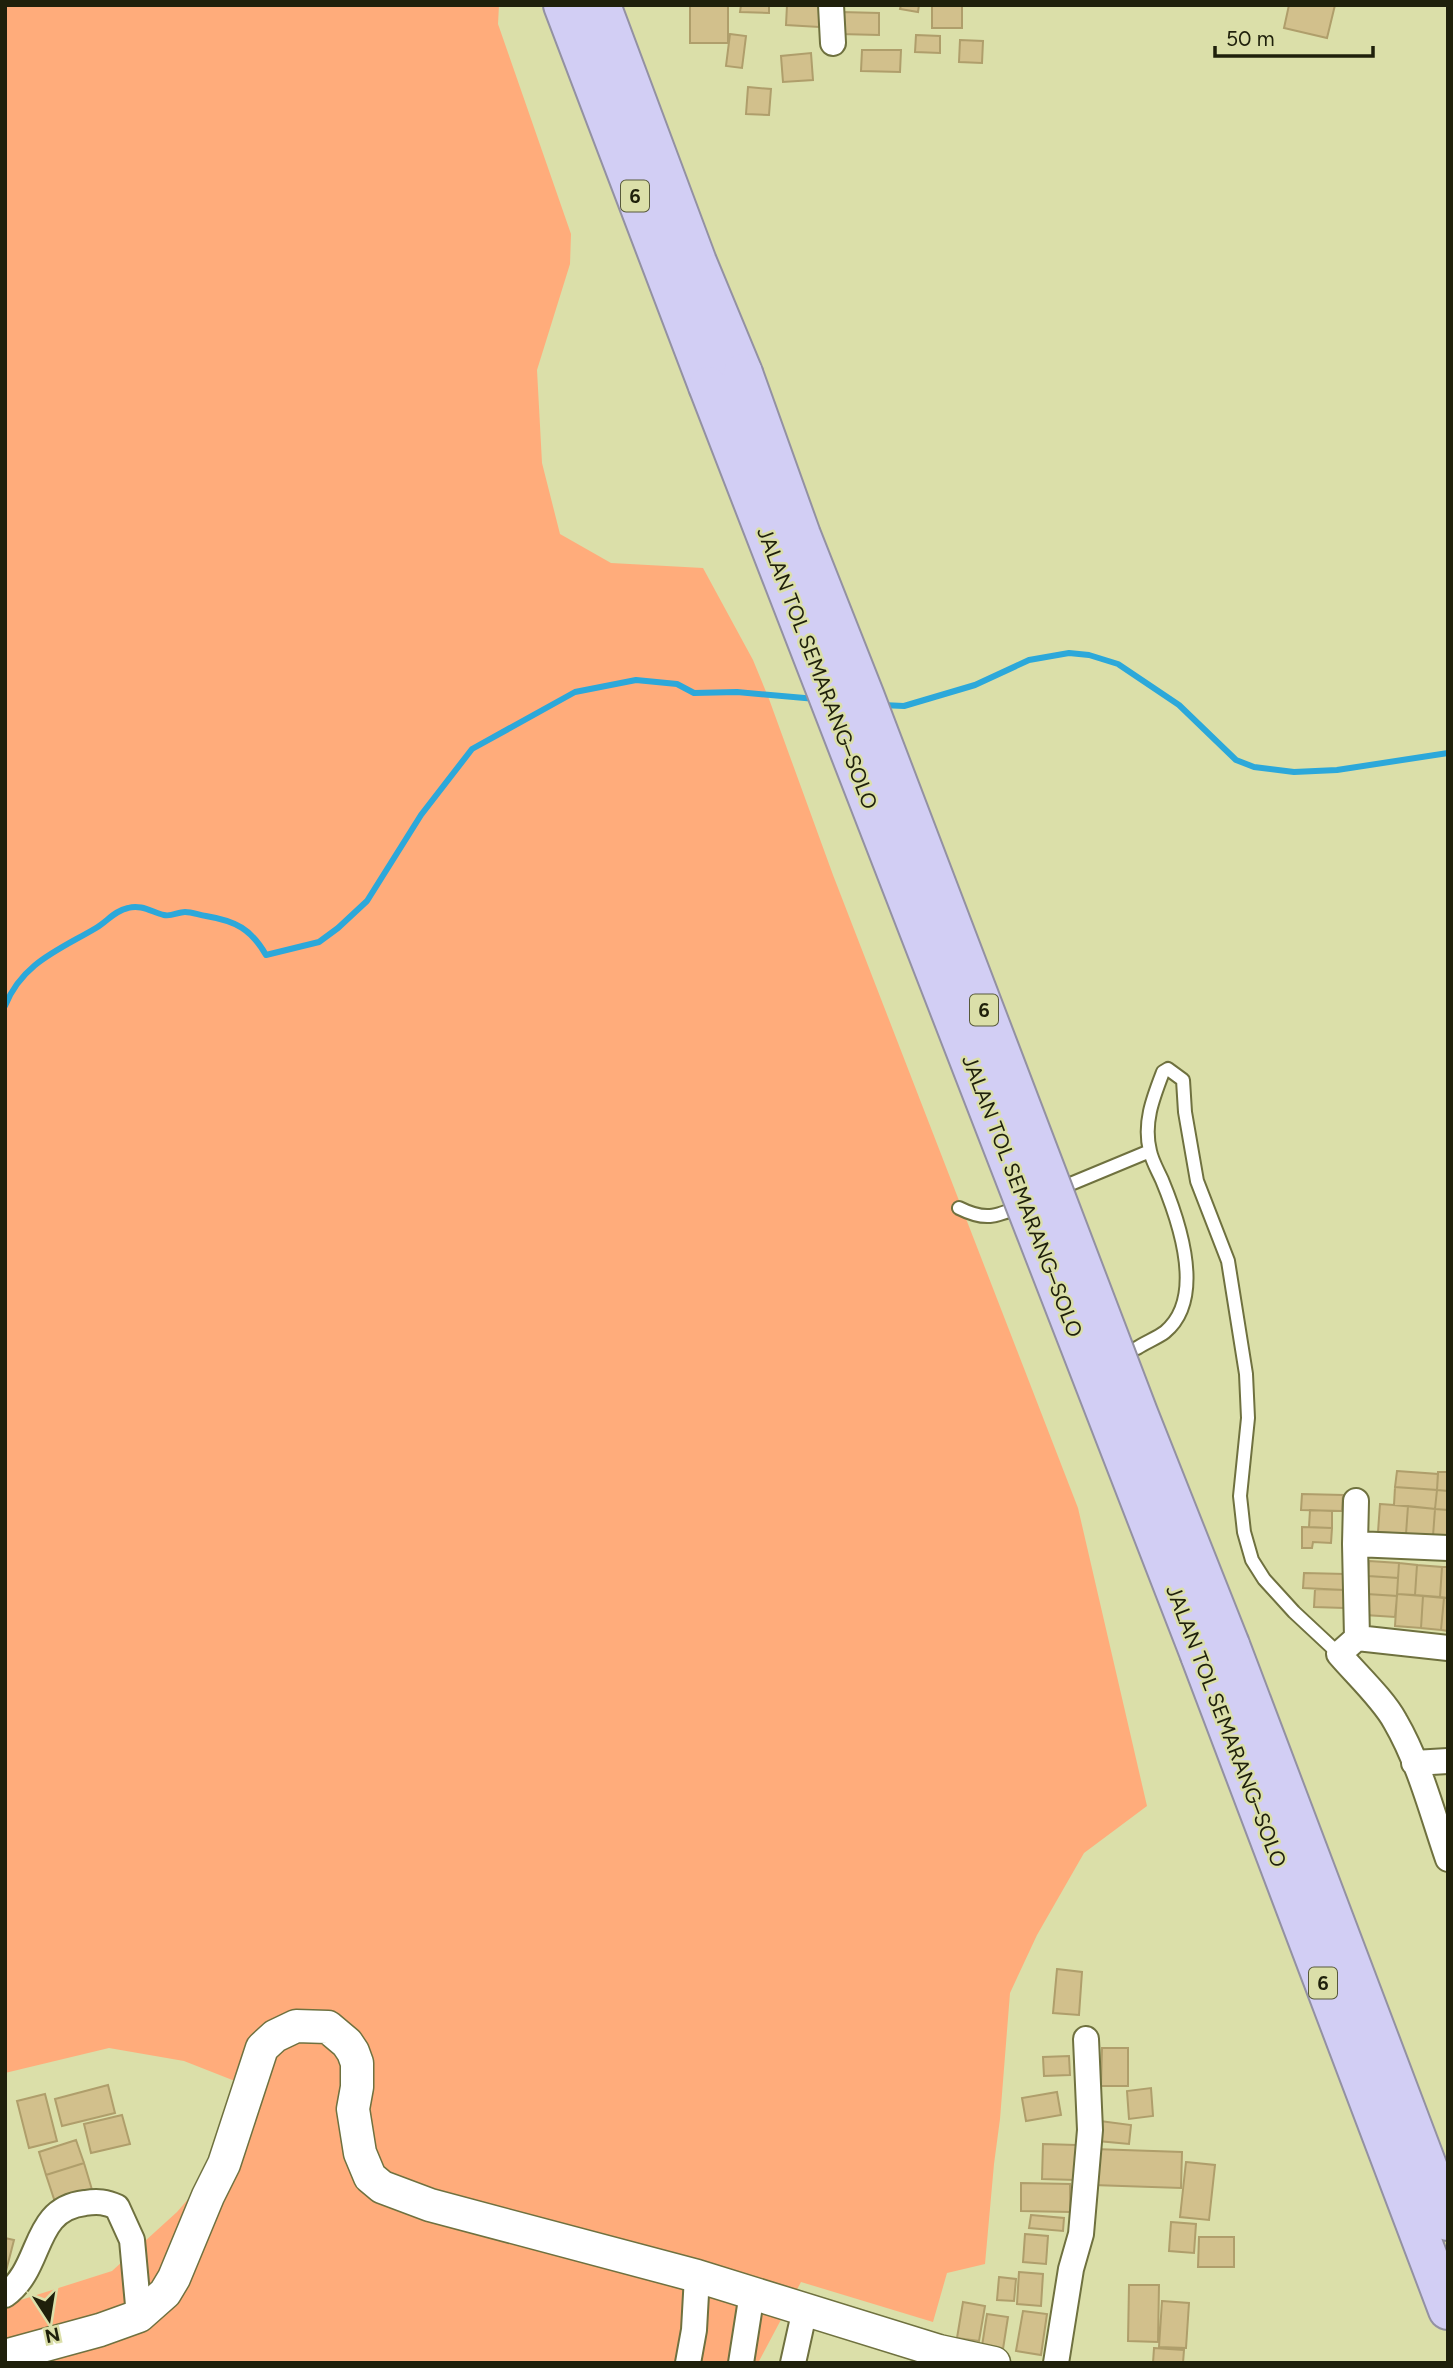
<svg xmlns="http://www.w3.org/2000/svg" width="1453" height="2368" viewBox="0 0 1453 2368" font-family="Figtree,sans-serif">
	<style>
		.green { fill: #ffac7b }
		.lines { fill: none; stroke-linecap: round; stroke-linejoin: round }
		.stream { stroke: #2ca8da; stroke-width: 6 }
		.building { fill: #d2c08c; stroke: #af9e6b; stroke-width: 2 }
		.service-casing { stroke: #6f713f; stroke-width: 16 }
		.minor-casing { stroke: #6f713f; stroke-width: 28 }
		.tertiary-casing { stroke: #6f713f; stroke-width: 35 }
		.motorway-casing { stroke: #9391a2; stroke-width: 42 }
		.service { stroke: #fff; stroke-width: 12 }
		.minor { stroke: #fff; stroke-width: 24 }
		.tertiary { stroke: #fff; stroke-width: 32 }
		.motorway { stroke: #d2cef4; stroke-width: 38 }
		.motorway-bridge-casing { stroke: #9391a2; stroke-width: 42; stroke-linecap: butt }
		.motorway-bridge { stroke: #d2cef4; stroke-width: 38 }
		.labels { text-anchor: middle; stroke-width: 5; stroke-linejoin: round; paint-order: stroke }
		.shield { fill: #dbdfa9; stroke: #57593a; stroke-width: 2 }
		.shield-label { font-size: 19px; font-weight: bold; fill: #1f200b }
		.street-label { font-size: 21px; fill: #1f200b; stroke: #dbdfa9 }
	</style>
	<rect width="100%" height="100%" fill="#dbdfa9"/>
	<!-- green -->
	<path class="green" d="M5 5H499L498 24 571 234 570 264 537 370 542 463 560 534 611 563 703 568 753 660 769 699 833 875 1078 1508 1147 1806 1084 1853 1037 1935 1010 1993 1000 2119 994 2164 985 2264 947 2273 933 2322 801 2282 758 2363H5V2305L112 2271 177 2212 232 2148 240 2083 184 2061 109 2048 5 2073Z"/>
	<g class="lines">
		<!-- stream -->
		<path class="stream" d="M882 705 904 706 975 685 1029 660 1069 653 1089 655 1118 664 1179 705 1236 760 1254 767 1294 772 1337 770 1448 753
			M5 1006C22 963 59 950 96 928 108 921 114 911 128 908 141 904 152 912 164 915 171 917 178 912 185 912 192 912 199 915 206 916 236 921 251 929 266 955L319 942 338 928 367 901 421 815 472 749 575 692 636 680 677 684 694 693 737 692 816 699"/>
	</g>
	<!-- building -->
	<path class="building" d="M741 5H769V13L740 12Z
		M787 5 820 6 819 27 786 25Z
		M901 5H919L918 12 900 9Z
		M932 5H962V28H932Z
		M1289 5H1335L1327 38 1284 28Z
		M690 6H728V43H690Z
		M841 12 879 13V35L840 34Z
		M730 34 746 36 742 68 726 66Z
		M916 35 940 36V53L915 52Z
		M960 40 983 41 982 63 959 62Z
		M862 50H901L900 72 861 71Z
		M811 53 813 80 783 82 781 56Z
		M748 87 771 89 769 115 746 114Z
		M1397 1471 1438 1474 1437 1490 1395 1487Z
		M1438 1472H1448V1491L1437 1490Z
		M1395 1487 1437 1490 1435 1509 1394 1505Z
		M1437 1490 1448 1491V1510L1435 1509Z
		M1302 1494 1343 1495 1342 1511 1301 1510Z
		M1380 1504 1408 1506 1406 1534 1378 1532Z
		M1408 1506 1435 1509 1433 1536 1406 1534Z
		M1435 1509 1448 1510V1537L1433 1536Z
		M1310 1510 1332 1511V1528L1309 1527Z
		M1302 1527 1332 1528 1331 1543 1313 1542 1312 1548H1302Z
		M1369 1561 1399 1563 1398 1578 1368 1576Z
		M1399 1563 1417 1565 1415 1595 1397 1594Z
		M1417 1565 1442 1567 1440 1597 1415 1595Z
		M1442 1567H1448V1598L1440 1597Z
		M1304 1573 1345 1574V1590L1303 1588Z
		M1368 1576 1398 1578 1397 1596 1367 1594Z
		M1315 1589 1345 1590 1344 1608 1314 1607Z
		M1367 1594 1397 1596 1395 1617 1365 1615Z
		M1397 1594 1423 1596 1421 1628 1395 1626Z
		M1423 1596 1444 1598 1441 1630 1421 1628Z
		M1444 1598H1448V1631L1441 1630Z
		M1057 1969 1082 1972 1079 2015 1053 2013Z
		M1102 2048H1128V2086H1101Z
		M1069 2056 1070 2075 1044 2076 1043 2057Z
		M108 2085 115 2113 62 2126 55 2099Z
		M1151 2088 1153 2116 1129 2119 1127 2091Z
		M1057 2092 1061 2115 1026 2121 1022 2098Z
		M45 2094 57 2141 29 2148 17 2101Z
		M122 2115 130 2144 91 2153 84 2124Z
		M1100 2121 1131 2125 1129 2144 1098 2141Z
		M76 2140 84 2163 46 2175 39 2152Z
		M1043 2144 1076 2145V2180L1042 2179Z
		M1094 2149 1182 2152 1181 2188 1093 2185Z
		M1186 2162 1215 2165 1209 2220 1180 2217Z
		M84 2163 93 2193 56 2205 46 2175Z
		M1021 2183 1070 2184V2212L1021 2211Z
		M1031 2215 1064 2218 1063 2231 1029 2228Z
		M1171 2222 1196 2224 1194 2253 1169 2251Z
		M1025 2234 1048 2236 1046 2264 1023 2262Z
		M1199 2237H1234V2267H1198Z
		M5 2238 14 2240 5 2275Z
		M1019 2272 1043 2274 1041 2306 1017 2304Z
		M999 2277 1016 2279 1014 2301 997 2300Z
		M1129 2285H1159L1158 2342 1128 2341Z
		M1162 2301 1189 2303 1186 2348 1159 2347Z
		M963 2302 985 2306 979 2341 957 2338Z
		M1023 2311 1047 2314 1041 2355 1016 2351Z
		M987 2314 1008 2317 1003 2349 982 2346Z
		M1154 2348 1184 2350 1183 2363H1153Z"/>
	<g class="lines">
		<!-- service casing -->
		<g class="service-casing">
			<path id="service" d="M1056 1190 1150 1151
				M959 1208C985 1221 995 1217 1021 1206
				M1137 1348C1146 1342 1157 1338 1165 1332 1206 1298 1179 1221 1162 1180 1158 1171 1152 1161 1150 1151 1143 1123 1153 1098 1163 1072L1168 1069 1183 1080 1185 1112 1197 1181 1228 1261 1246 1374 1248 1418 1240 1496 1244 1532 1252 1560 1264 1579 1294 1612 1339 1654"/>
		</g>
		<!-- minor casing -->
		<g class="minor-casing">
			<path id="minor" d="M831 5 833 43
				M1355 1544 1356 1501
				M1357 1638 1355 1544 1448 1548
				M1448 1648 1357 1638 1339 1654C1356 1674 1383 1699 1395 1721 1420 1764 1432 1813 1448 1859
				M1414 1763 1448 1761
				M5 2295C44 2267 31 2209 85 2203 98 2201 106 2202 117 2207L132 2240 139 2316
				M688 2363 694 2330 697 2276
				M741 2363 752 2293
				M793 2363 805 2309
				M1056 2363 1071 2269 1081 2234 1090 2130 1086 2039"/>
		</g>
		<!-- tertiary casing -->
		<g class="tertiary-casing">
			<path id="tertiary" d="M5 2356 100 2330 139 2316 165 2293 174 2278 208 2196 224 2164 262 2048 275 2036 296 2026 328 2027 347 2043 353 2052 357 2063V2087L353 2109 360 2153 370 2177 382 2187 430 2205 697 2276 939 2351 994 2363"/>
		</g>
		<!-- motorway casing -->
		<g class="motorway-casing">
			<path id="motorway" d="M563 5 708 386
				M601 5 697 262 743 373
				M1230 1645 1448 2221
				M1200 1655 1448 2310"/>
		</g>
		<!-- service -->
		<use href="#service" class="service"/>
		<!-- minor -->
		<use href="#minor" class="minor"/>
		<!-- tertiary -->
		<use href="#tertiary" class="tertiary"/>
		<!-- motorway -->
		<use href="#motorway" class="motorway"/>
		<!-- motorway-bridge casing -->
		<g class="motorway-bridge-casing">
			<path id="motorway-bridge" d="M743 373 801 535 865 697 1138 1413 1230 1645
				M708 386 1200 1655"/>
		</g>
		<!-- motorway-bridge -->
		<use href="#motorway-bridge" class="motorway-bridge"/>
	</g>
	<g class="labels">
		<!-- shield labels -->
		<g class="shield">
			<rect x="621" y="180.5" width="28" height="31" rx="5"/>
			<rect x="970" y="994.5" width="28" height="31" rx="5"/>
			<rect x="1309" y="1967.5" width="28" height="31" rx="5"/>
		</g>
		<g class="shield-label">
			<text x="635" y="203">6</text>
			<text x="984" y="1017">6</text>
			<text x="1323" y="1990">6</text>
		</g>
		<!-- street labels -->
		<g class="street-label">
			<text transform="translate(817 668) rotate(69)" y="7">JALAN TOL SEMARANG–SOLO</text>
			<text transform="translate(1022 1196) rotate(69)" y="7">JALAN TOL SEMARANG–SOLO</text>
			<text transform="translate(1226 1726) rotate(69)" y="7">JALAN TOL SEMARANG–SOLO</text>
		</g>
	</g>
	<!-- border -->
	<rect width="1453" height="2368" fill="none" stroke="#1f200b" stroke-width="14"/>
	<!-- north arrow -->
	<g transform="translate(49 2319) rotate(168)" stroke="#dbdfa9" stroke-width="5" paint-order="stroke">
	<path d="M0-5L12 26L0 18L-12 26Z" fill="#1f200b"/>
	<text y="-10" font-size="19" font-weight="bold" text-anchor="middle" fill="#1f200b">N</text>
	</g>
	<!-- scale -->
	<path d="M1215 46v10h158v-10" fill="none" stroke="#1f200b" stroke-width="3.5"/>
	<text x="1226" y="46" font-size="21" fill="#1f200b" stroke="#dbdfa9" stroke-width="5" paint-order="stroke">50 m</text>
</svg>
